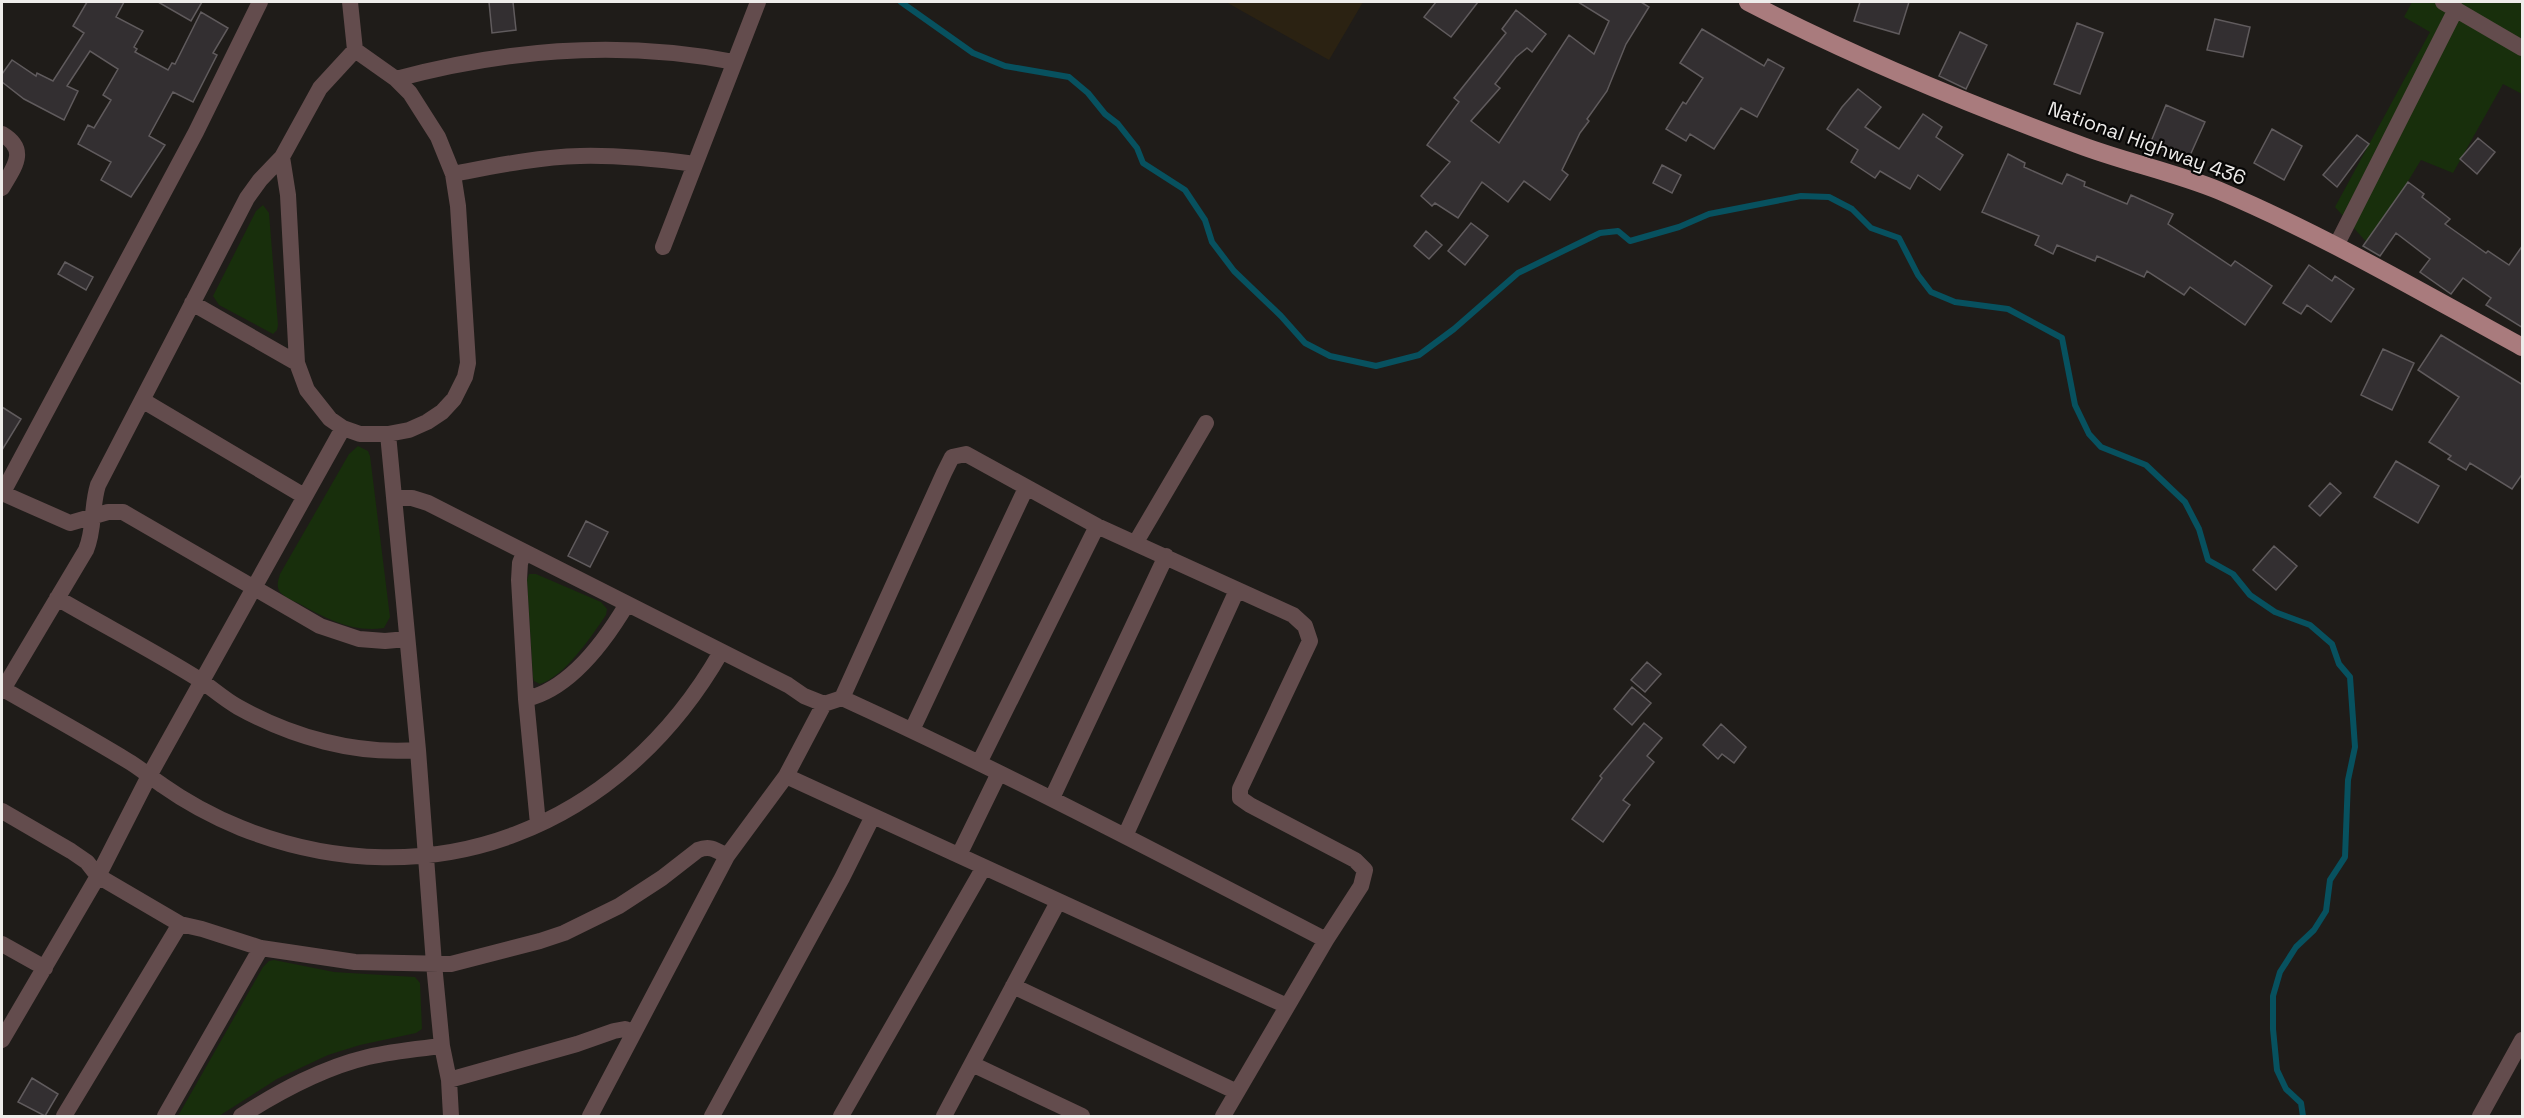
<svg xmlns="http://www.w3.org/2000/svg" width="2524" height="1118" viewBox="0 0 2524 1118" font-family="'Space Grotesk',sans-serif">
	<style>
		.education { fill: #2b2212 }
		.green { fill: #182f0c }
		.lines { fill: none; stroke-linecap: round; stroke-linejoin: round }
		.stream { stroke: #07515f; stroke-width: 6 }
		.building { fill: #332f31; stroke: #605b5d; stroke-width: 1.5 }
		.minor { stroke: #634c4d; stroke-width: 16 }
		.primary { stroke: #a97b7d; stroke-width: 18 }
		.labels { text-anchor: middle; stroke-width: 4.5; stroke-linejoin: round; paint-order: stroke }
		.street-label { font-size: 20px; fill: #eeecea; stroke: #080706 }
	</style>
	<rect width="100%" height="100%" fill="#1f1c19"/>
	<!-- education -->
	<path class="education" d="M1226 2H1363L1329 60Z"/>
	<!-- green -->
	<path class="green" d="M2412 2H2522V94L2503 84 2453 173 2421 160 2369 245 2335 207 2430 32 2404 17Z
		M263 205 269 213 278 325 277 330 273 334 219 305 213 296 256 211Z
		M358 446 368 451 370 456 390 617 384 628C354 633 326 619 300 604 294 601 285 598 280 592 276 586 278 581 280 574L349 454Z
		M529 574H536L601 602 607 609 606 615C591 637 565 676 540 684L534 681 533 677 527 580Z
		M274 960 334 972 415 977 420 983 422 1029 416 1033 360 1045 328 1055 277 1079 219 1116H178L263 967 269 961Z"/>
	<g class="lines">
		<!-- stream -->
		<path class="stream" d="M901 2 973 53 1005 66 1069 77 1088 93 1105 114 1118 124 1137 148 1143 163 1185 190 1205 220 1212 242 1234 271 1281 316 1305 343 1330 356 1376 366 1419 355 1454 329 1518 273 1600 233 1618 231 1630 241 1679 227 1709 214 1801 196 1829 197 1852 209 1871 228 1899 238 1918 275 1931 292 1955 302 2008 309 2062 338 2075 405 2089 434 2101 447 2146 465 2185 502 2199 529 2208 560 2233 574 2250 595 2275 612 2310 625 2332 644 2339 664 2350 677 2355 747 2348 780 2345 857 2330 880 2326 911 2314 930 2296 947 2280 972 2273 996V1029L2277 1070 2286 1089 2301 1103 2303 1116"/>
	</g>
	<!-- building -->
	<path class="building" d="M87 2H124L116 17 143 31 134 47 137 49 135 52 168 70 172 63 175 64 201 12 228 28 213 53 217 55 193 102 173 92 149 136 165 145 131 197 101 180 111 162 78 144 88 125 94 128 111 100 103 95 118 69 90 51 67 86 78 91 64 120 24 99 2 82V74L12 60 36 76 37 73 53 81 84 33 73 26Z
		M158 2H202L191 21Z
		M489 2H513L516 30 492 33Z
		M1436 2H1478L1451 37 1424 17Z
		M1578 2H1641L1649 7 1626 44 1607 91 1587 119 1589 121 1580 133 1562 170 1568 175 1550 200 1524 181 1508 202 1482 182 1458 218 1435 203 1432 206 1421 196 1450 162 1427 145 1459 102 1454 98 1506 33 1502 29 1516 10 1546 34 1532 52 1527 48 1516 57 1495 84 1500 88 1471 121 1499 143 1569 35 1594 54 1609 21Z
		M1860 2H1909L1899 34 1854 21Z
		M2215 19 2250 27 2243 57 2207 50Z
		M2077 23 2103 33 2080 94 2054 84Z
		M1702 29 1764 66 1768 59 1784 68 1757 117 1741 108 1714 149 1690 134 1686 141 1666 129 1683 102 1686 104 1703 78 1680 63Z
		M1960 32 1987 45 1966 89 1939 76Z
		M1858 89 1881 107 1865 127 1899 149 1923 114 1942 127 1936 137 1963 155 1940 190 1918 175 1910 189 1880 171 1875 178 1851 162 1858 150 1827 129 1842 107Z
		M2166 105 2205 122 2188 160 2150 144Z
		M2272 129 2302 146 2284 180 2254 163Z
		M2357 135 2369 144 2337 187 2323 175Z
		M2478 138 2495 152 2477 174 2460 159Z
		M2008 154 2025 163 2024 167 2062 184 2067 174 2085 182 2084 186 2127 204 2131 195 2173 214 2168 224 2231 266 2235 261 2272 286 2245 325 2190 287 2184 295 2147 271 2144 277 2097 256 2095 261 2057 245 2053 254 2035 245 2039 236 1982 212Z
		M1662 165 1681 175 1672 193 1653 183Z
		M2408 182 2424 194 2422 197 2450 219 2445 224 2486 253 2488 251 2509 265 2523 245V328L2486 305 2491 298 2463 278 2451 294 2420 272 2430 259 2396 233 2380 256 2363 246Z
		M1471 223 1488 236 1465 265 1448 251Z
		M1426 231 1442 245 1429 259 1414 246Z
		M65 262 93 277 86 290 58 274Z
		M2309 265 2332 281 2335 276 2354 289 2331 322 2307 305 2301 314 2283 303Z
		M2441 335 2523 385V473L2512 489 2470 463 2466 470 2448 459 2451 456 2429 442 2459 397 2418 370Z
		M2383 349 2414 363 2392 410 2361 395Z
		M2 407 21 419 2 450Z
		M2396 461 2439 486 2418 523 2374 497Z
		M2330 483 2341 493 2320 516 2309 506Z
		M586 521 608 532 590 567 568 556Z
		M2274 546 2297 566 2276 590 2253 570Z
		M1647 662 1661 674 1645 692 1631 680Z
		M1632 687 1651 703 1632 725 1614 709Z
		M1644 723 1662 738 1647 756 1654 762 1623 800 1630 805 1603 842 1572 819 1602 778 1600 776Z
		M1721 724 1746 747 1734 763 1722 754 1718 759 1703 745Z
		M32 1078 58 1094 45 1116 18 1102Z"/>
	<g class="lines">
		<!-- minor -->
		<path class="minor" d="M350 2 355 50
			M2443 2 2522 48
			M396 79C507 49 621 40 734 62
			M2 134C29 150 14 167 2 188
			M453 174C495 166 537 157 580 156 619 155 657 159 695 164
			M2336 246 2456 9
			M663 247 758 2
			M192 303 297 363
			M142 400 304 496
			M388 434 418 750 434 964 442 1046 449 1080 451 1116
			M2 493 70 523 108 512H123L320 626 359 639 385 641 407 639
			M2 494 196 132 260 2
			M396 498H412L428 503 788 685 804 696 824 704 842 698C1006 773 1166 857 1326 940
			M1136 542 1206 423
			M524 553 520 563 519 580 526 699 538 824
			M57 598C105 626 154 651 200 680 213 689 224 699 238 707 292 737 355 755 418 750
			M3 689C45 713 87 736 128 761 140 768 150 777 162 785 186 802 214 817 241 828 433 904 621 827 721 652
			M2 691 86 550C95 529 91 507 98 485L247 198 260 180 282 157 320 88 355 50 396 79 410 93 438 137 453 174 458 206 468 363 465 377 454 399 442 412 427 422 409 430 388 434H360L343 428 330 419 307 390 297 363 288 195 282 157
			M842 698 944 473 952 457 966 454 1097 526 1293 615 1305 626 1310 641 1240 789V798L1250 805 1355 860 1365 870 1361 886 1326 940 1223 1116
			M526 699C570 689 605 641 627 604
			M912 730 1026 488
			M979 763 1097 526
			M786 776 1287 1006
			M1052 798 1166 556
			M2 811 71 851 87 862 98 876 180 924 202 929 261 948 355 962 451 964 540 941 564 933 619 906 662 878 698 850C710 845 716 850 727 856
			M1125 836 1237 590
			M959 855 999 773
			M2 944 45 968
			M1013 986 1237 1092
			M2 1040 98 876 149 776 343 428
			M972 1064 1082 1116
			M449 1080 577 1044 614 1031 625 1029 633 1032
			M64 1116 180 924
			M165 1116 261 948
			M241 1116C280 1091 322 1068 368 1057 392 1051 418 1049 442 1046
			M590 1116 727 856 786 776 824 704
			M712 1116 842 878 873 816
			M841 1116 984 867
			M944 1116 1058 902
			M2480 1116 2522 1040"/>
		<!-- primary -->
		<path class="primary" d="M1748 2C1854 57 1966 103 2077 144 2124 162 2174 172 2220 191 2324 235 2423 293 2522 347"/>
	</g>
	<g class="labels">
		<!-- street labels -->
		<g class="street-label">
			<text transform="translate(2147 143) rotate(20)" y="7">National Highway 436</text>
		</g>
	</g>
	<!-- border -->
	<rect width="2524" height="1118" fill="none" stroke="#eeecea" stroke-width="6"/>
</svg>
